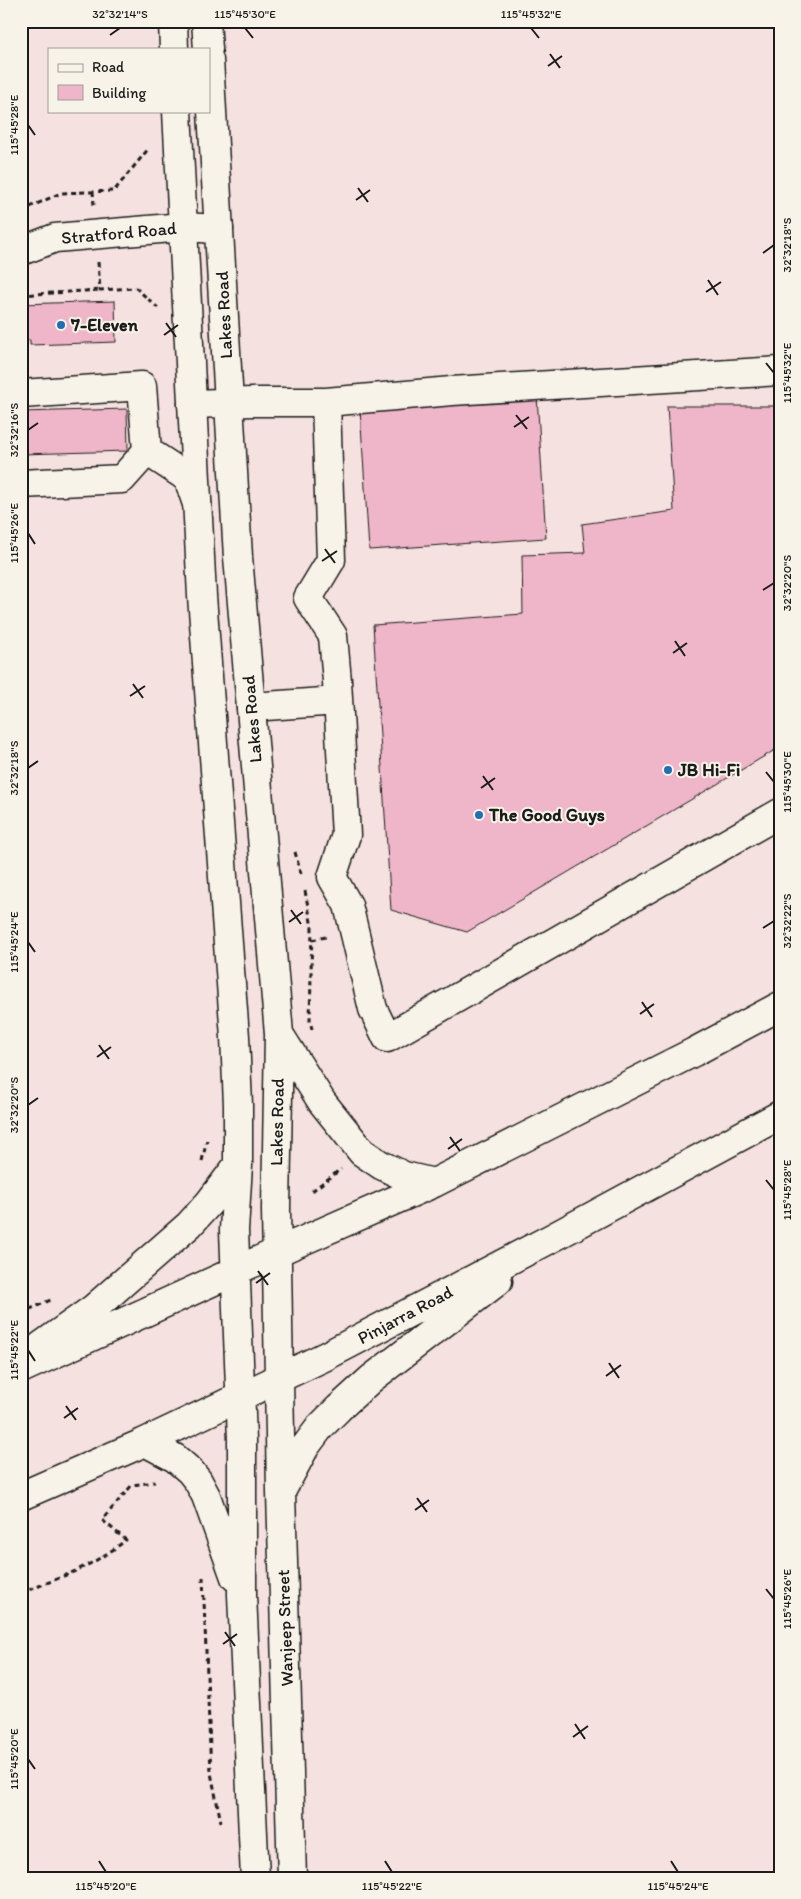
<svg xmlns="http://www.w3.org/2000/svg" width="801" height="1899" viewBox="0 0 801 1899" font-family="Itim,sans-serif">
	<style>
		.building { fill: #efb6c9; stroke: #1c1c1c }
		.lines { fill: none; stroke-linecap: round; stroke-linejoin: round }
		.minor-casing { stroke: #1c1c1c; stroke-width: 31 }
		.major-casing { stroke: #1c1c1c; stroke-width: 31 }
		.path { stroke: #1c1c1c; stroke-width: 3; stroke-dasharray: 5 4; stroke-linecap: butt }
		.minor { stroke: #f7f3e8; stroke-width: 28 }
		.major { stroke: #f7f3e8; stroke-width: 28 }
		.ticks { fill: none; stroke: #1c1c1c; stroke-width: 2 }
		.poi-dot { fill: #1f6fb2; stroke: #f7f3e8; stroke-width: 2 }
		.labels { text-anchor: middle; stroke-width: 4; stroke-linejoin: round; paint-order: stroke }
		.street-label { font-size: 18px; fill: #1c1c1c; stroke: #f7f3e8 }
		.poi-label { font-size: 18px; font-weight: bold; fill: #1c1c1c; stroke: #f7f3e8; text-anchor: start }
		.neatline { fill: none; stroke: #1c1c1c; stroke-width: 2 }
		.ticks-label { font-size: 12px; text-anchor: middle; fill: #1c1c1c }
	</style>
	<rect width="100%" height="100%" fill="#f5e1df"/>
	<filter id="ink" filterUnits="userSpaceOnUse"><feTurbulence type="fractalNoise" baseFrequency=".02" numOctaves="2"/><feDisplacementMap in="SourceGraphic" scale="10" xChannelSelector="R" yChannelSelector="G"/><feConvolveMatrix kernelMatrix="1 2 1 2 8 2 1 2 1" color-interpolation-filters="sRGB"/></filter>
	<g filter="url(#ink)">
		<!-- building -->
		<path class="building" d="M115 301 116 342 30 345V340H21V304Z
			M537 396 546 538 369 550 360 409Z
			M667 406H780V747L467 932 391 910 373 625 523 614 522 555 585 553 582 524 674 511Z
			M127 409 128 451 21 454V412Z"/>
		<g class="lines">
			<!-- minor casing -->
			<g class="minor-casing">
				<path id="minor" d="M21 251 55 238 183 227 219 229
					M21 394 142 386 147 451 122 479 21 484
					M326 402 331 560 308 598 333 636 337 681 346 835 332 877 348 905 373 1009 387 1038 780 813
					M192 404 252 402H326L452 391 780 371
					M147 451 188 478 197 504
					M251 707 338 701"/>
			</g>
			<!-- major casing -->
			<g class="major-casing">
				<path id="major" d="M173 21 174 49
					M206 21 208 49
					M209 60 238 557 279 1034 276 1209 281 1492 292 1878
					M177 111 202 596 235 1037 238 1105V1165L234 1230 242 1440V1595L255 1878
					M279 1034 322 1102 362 1152 381 1165 404 1176 434 1183
					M41 1346 93 1309 189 1225 209 1203 238 1165
					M21 1369 277 1252 434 1183 694 1052 780 1006
					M145 1442 175 1458 190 1471 198 1481 206 1496 235 1577
					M282 1490 305 1447 320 1427 339 1408 371 1379 498 1281
					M21 1496 145 1442 324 1357 552 1238 780 1115"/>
			</g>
			<!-- path -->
			<path class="path" d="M93 191 94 206
				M21 211 61 193 114 191 149 148
				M98 262 100 290 136 288 158 308
				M21 295 100 290
				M295 852 302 878
				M305 891 312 927 310 1021 312 1029
				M312 940 326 937
				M202 1161 207 1140
				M312 1191 341 1169
				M21 1313 53 1299
				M203 1577 211 1773 221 1822
				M21 1593C62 1577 92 1567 126 1540L102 1520 132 1485 155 1482"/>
			<!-- minor -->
			<use href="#minor" class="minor"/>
			<!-- major -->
			<use href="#major" class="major"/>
		</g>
	</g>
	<!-- ticks -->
	<path class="ticks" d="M245 28 253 38M531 28 539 38M110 35 120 28M550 54 560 68M548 66 562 56M28 125 35 135M358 188 368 202M356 200 370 190M763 253 774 245M708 280 718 295M706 292 721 282M166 323 176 337M164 335 178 325M766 363 774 373M516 415 527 429M514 427 529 417M28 430 38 423M28 533 35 544M325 549 335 563M322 561 337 551M763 590 774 583M675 641 685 656M673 653 687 643M133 684 143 698M130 696 145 686M28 768 38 761M766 772 774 782M483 776 493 790M481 788 495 778M291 910 301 924M289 922 303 912M763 928 774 921M28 942 35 952M642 1002 652 1017M640 1014 654 1004M99 1045 109 1059M97 1057 111 1047M28 1105 38 1098M450 1137 460 1151M448 1149 462 1139M766 1180 774 1190M258 1271 268 1285M256 1283 270 1273M28 1350 35 1361M609 1363 619 1378M606 1376 621 1365M66 1406 76 1420M64 1418 78 1408M417 1498 427 1512M415 1510 429 1500M766 1589 774 1599M225 1632 235 1646M223 1644 237 1634M575 1724 585 1739M573 1737 588 1726M28 1759 35 1769M99 1861 106 1872M385 1861 392 1872M671 1861 678 1872"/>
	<!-- markers -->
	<g class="poi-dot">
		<circle cx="61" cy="325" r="5"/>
		<circle cx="668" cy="770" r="5"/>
		<circle cx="479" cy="815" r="5"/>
	</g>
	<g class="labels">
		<!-- street labels -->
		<g class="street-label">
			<text transform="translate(119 233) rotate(-5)" y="6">Stratford Road</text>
			<text transform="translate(224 315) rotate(-93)" y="6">Lakes Road</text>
			<text transform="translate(252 719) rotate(-95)" y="6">Lakes Road</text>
			<text transform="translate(277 1122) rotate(-89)" y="6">Lakes Road</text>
			<text transform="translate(405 1315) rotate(-28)" y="6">Pinjarra Road</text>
			<text transform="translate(285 1628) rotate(-92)" y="6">Wanjeep Street</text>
		</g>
		<!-- poi labels -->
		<g class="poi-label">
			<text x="71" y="331">7-Eleven</text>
			<text x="678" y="776">JB Hi-Fi</text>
			<text x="489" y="821">The Good Guys</text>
		</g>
	</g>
	<!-- margin -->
	<rect width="801" height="1899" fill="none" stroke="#f7f3e8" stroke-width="55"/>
	<!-- legend -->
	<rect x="48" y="48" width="162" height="65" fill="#f7f3e8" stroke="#9f9d96"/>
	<rect x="58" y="64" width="25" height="8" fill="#f7f3e8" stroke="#9f9d96"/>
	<text x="92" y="72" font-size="15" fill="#1c1c1c">Road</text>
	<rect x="58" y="85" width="25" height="15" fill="#efb6c9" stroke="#9f9d96"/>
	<text x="92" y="98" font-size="15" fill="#1c1c1c">Building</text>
	<rect x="28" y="28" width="746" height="1844" class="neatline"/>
	<g class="ticks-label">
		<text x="120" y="18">32°32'14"S</text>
		<text x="245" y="18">115°45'30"E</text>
		<text x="531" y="18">115°45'32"E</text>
		<text transform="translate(14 125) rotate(-90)" y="4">115°45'28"E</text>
		<text transform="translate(787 245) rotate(-90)" y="4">32°32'18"S</text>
		<text transform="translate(787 373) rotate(-90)" y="4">115°45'32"E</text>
		<text transform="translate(14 430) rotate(-90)" y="4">32°32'16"S</text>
		<text transform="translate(14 533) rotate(-90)" y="4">115°45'26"E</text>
		<text transform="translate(787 583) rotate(-90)" y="4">32°32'20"S</text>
		<text transform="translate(14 768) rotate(-90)" y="4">32°32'18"S</text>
		<text transform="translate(787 782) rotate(-90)" y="4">115°45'30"E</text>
		<text transform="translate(787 921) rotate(-90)" y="4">32°32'22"S</text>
		<text transform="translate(14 942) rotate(-90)" y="4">115°45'24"E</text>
		<text transform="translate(14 1105) rotate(-90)" y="4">32°32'20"S</text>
		<text transform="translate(787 1190) rotate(-90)" y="4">115°45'28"E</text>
		<text transform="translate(14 1350) rotate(-90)" y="4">115°45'22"E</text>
		<text transform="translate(787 1599) rotate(-90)" y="4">115°45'26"E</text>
		<text transform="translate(14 1759) rotate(-90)" y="4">115°45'20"E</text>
		<text x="106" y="1890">115°45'20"E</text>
		<text x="392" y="1890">115°45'22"E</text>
		<text x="678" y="1890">115°45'24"E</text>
	</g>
</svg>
